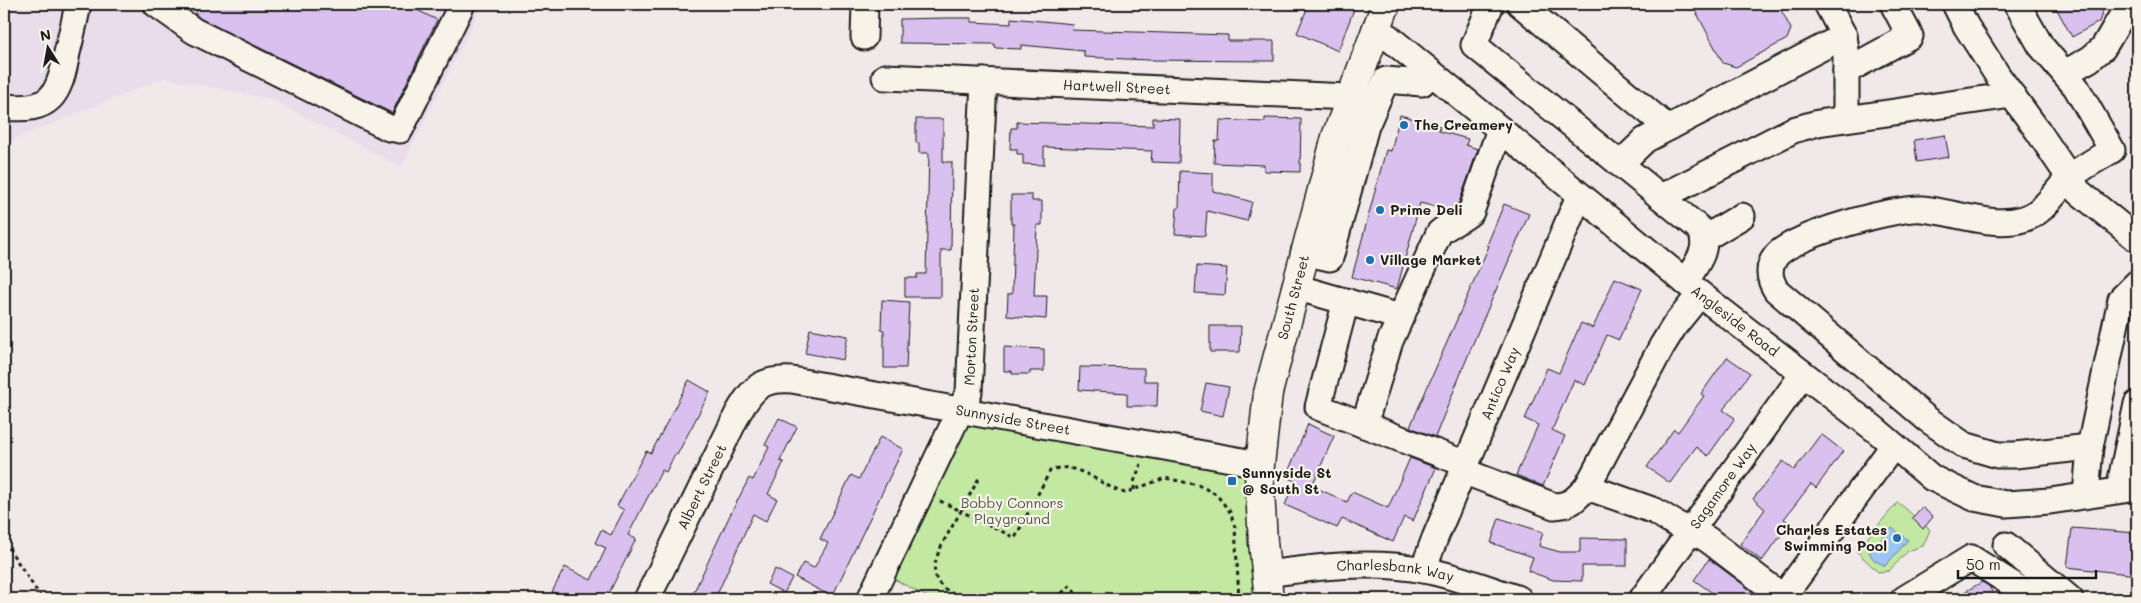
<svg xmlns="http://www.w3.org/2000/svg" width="2141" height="603" viewBox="0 0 2141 603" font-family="Mali,sans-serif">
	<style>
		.built { fill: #eaddeb }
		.green { fill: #c3e8a2; stroke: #70825f }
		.water { fill: #9ac6f4; stroke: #68829e }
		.building { fill: #d9c0ef; stroke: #1c1c1c }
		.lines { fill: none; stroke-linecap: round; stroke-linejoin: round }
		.minor-casing { stroke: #1c1c1c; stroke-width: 29 }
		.major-casing { stroke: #1c1c1c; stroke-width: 31 }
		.path { stroke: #1c1c1c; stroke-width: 3; stroke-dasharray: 4 4; stroke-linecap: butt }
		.minor { stroke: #f7f3e8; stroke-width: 25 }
		.major { stroke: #f7f3e8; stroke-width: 28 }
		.poi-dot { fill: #1f6fb2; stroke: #f7f3e8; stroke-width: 2 }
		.labels { text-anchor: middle; stroke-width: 4.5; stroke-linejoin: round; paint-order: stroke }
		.street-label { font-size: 14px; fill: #1c1c1c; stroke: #f7f3e8 }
		.poi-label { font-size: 14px; font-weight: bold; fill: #1c1c1c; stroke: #f7f3e8; text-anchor: start }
		.park-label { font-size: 14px; fill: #4e5944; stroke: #f7f3e8 }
	</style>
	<rect width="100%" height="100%" fill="#f1e9e9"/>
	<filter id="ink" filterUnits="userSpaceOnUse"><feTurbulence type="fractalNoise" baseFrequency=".02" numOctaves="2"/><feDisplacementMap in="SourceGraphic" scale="10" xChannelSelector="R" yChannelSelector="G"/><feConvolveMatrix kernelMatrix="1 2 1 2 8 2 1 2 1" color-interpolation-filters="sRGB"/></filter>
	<g filter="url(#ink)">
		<!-- built -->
		<path class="built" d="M4 4H483L402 167 270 99 164 78 4 143Z"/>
		<!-- green -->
		<path class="green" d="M961 412 1259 464 1269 599H931L883 573Z
			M1898 502 1930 530 1923 546 1908 551 1889 571 1878 572 1856 551Z"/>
		<!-- water -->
		<path class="water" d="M1892 528 1908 540 1885 566 1874 560 1869 553Z"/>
		<!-- building -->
		<path class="building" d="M200 4H405L437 20 392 113 201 19 195 14Z
			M1309 4H1356L1338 51 1297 33Z
			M1692 4H1778L1791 29 1787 39 1736 67 1723 63Z
			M2054 4H2105L2099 22 2072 37Z
			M946 18H971V22L1011 24V18L1073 24 1072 30 1228 35V41H1274V61L1148 60 1084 57V51L1021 45V49L995 48V44L900 43V19Z
			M1400 115 1440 126 1439 131 1468 139 1466 145 1478 149 1459 203 1448 210 1420 203 1397 289 1352 277 1386 150 1391 151Z
			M1153 118 1180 119 1179 163 1151 162 1152 151 1044 147V165L1023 164V154H1017V149H1010L1011 128H1017V122L1153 126Z
			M1265 118 1301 119 1300 172 1264 171V165L1214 163 1215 141H1219L1220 120 1265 122Z
			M916 119H943V162H952L951 250H941V297H905V278H917V274H926L929 153H919V143H916Z
			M1945 135 1949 157 1917 162 1914 140Z
			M1180 171 1213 173V191L1252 202 1247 221 1207 211 1205 236 1175 234 1177 208H1179Z
			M1011 195H1032V201H1042V225H1037L1034 296H1047L1046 319 1007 316 1008 294H1012L1014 224H1011Z
			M1504 204 1529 214 1476 336 1435 437 1410 427 1489 246 1487 245Z
			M1197 266 1227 268 1225 295 1195 293Z
			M1615 278 1642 289 1619 340 1607 335 1585 385 1574 380 1552 430 1565 436 1543 486 1516 475 1538 425 1525 419 1547 368 1559 373 1581 323 1593 328Z
			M882 300 909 302 906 368H884V330H881Z
			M1210 326H1241L1240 352H1210Z
			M810 329 848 336 843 360 805 353Z
			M1004 347 1044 349V371H1030V374H1012V371H1004Z
			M1727 357 1750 373 1723 410 1735 418 1708 456 1696 447 1670 483 1647 467 1674 429 1678 432 1704 396 1701 394Z
			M1080 367 1144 368V381H1158L1157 406H1127V393L1079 390Z
			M689 380 710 392 677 455 675 454 666 472 662 470 628 535 636 539 606 599H566L552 592 565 567 591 580 606 548 595 543 601 530 611 535 624 510 617 506 646 451 651 453Z
			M1206 383 1229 387 1223 416 1200 411Z
			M779 418 797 427 780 461 784 462 768 494 777 499 766 521 753 514 715 599H700L692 596 729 517 749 478 753 480 769 447 765 445Z
			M1308 424 1334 436 1312 486 1347 502 1352 492 1388 508 1410 458 1436 468 1413 521 1404 517 1393 542 1342 519 1337 528 1285 505 1295 481 1286 477Z
			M1821 434 1843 451 1816 488 1811 484 1784 519 1790 523 1762 561 1740 544 1765 509 1753 499 1783 461 1794 470Z
			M880 437 903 449 832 597 795 577 803 563 814 568 828 543 820 539 851 475 859 479Z
			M1922 507 1933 517 1923 529 1912 518Z
			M1499 518 1543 532 1539 546 1560 552H1580V538L1627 539V566H1582V581L1553 580 1528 571 1533 557 1491 543Z
			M2072 528 2137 533V575L2067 567Z
			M1709 559 1752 591 1746 599H1721L1694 580Z
			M775 569 792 578 784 593 767 584Z
			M1982 582 1989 586 1996 599H1952Z"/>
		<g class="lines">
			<!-- minor casing -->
			<g class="minor-casing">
				<g id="minor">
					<path d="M156 4 194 31 389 128 400 130 462 4"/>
					<path d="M1491 4 1474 45 1700 229C1711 248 1696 265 1685 282"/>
					<path d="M1520 4 1668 128"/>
					<path d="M1827 4 1844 36 1846 50V118"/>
					<path d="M1955 4 1966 26 1998 76 2038 131 2079 192 2137 239"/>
					<path d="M2017 4 2041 46 2076 87 2112 150C2098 159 2080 168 2068 179 2054 193 2044 213 2023 219 1991 228 1955 212 1922 209 1896 207 1792 235 1776 256 1767 267 1769 279 1776 290L1927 419 1964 445 1998 455H2015L2090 447"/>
					<path id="s1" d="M1376 27 1700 294 1876 430 1932 478 1974 498 2006 504 2050 501 2137 488"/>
					<path d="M864 37 865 4"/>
					<path d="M1846 71 1910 36 1893 4"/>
					<path d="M2065 73 2090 59 2103 48 2129 4"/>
					<path id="s2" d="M885 77 1349 97"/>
					<path d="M4 107C51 112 59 96 67 53 71 37 75 20 78 4"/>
					<path d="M1620 164 1645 140 1844 36"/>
					<path d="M1661 197 1793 130 1818 123 2012 95"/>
					<path d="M1705 238 1742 216"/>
					<path d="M1304 252 1330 258 1366 126 1386 80 1422 83 1431 73"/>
					<path d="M1295 287 1400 317"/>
					<path d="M1346 301 1318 407 1466 464"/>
					<path d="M1364 425 1390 341 1439 233C1449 224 1461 221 1471 212L1500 129"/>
					<path d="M1463 471 1554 506C1571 505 1575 500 1587 487L1662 346 1675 325 1700 294"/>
					<path d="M1587 487 1655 511 1676 524 1707 539 1783 597 1893 446"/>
					<path d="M2119 489 2137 404"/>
					<path d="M2086 495 2090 447 2121 299 2137 283"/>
					<path d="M2006 545 2070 599"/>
					<path id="s3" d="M1423 570 1435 538 1579 196"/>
					<path id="s4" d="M1266 574C1318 567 1371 560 1424 570 1456 576 1488 589 1519 599"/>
					<path id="s5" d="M647 599 738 413C753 388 761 378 792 380L1259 464"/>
					<path id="s6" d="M870 599 969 392 984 81"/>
					<path id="s7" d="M1642 599 1803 374"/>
					<path d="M1904 599 1971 558 2035 599"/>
				</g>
			</g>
			<!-- major casing -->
			<g class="major-casing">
				<g id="major">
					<path id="s8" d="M1269 599 1263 542 1259 474 1268 393 1336 137 1386 4"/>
				</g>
			</g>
			<!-- path -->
			<path class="path" d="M1134 490V482L1141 464
				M940 501 961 511 979 478
				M4 541 42 599
				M970 599C909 585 941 548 961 511L1015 538 1050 471C1075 458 1102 487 1125 493L1165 478 1198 485 1216 494 1230 512 1235 527 1239 599
				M1056 599 1069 586 1074 590 1076 599"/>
			<!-- minor -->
			<use href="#minor" class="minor"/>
			<!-- major -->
			<use href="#major" class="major"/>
		</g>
	</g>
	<!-- markers -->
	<g class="poi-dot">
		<circle cx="1404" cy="125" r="5"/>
		<circle cx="1380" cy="210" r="5"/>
		<circle cx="1370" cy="260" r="5"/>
		<rect x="1227" y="476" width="10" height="10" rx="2.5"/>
		<circle cx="1897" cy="538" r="5"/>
	</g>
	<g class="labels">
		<!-- street labels -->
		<g class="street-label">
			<text dy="5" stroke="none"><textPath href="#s2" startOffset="232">Hartwell Street</textPath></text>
			<text dy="5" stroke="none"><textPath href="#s8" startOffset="306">South Street</textPath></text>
			<text dy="5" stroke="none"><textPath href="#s1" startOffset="464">Angleside Road</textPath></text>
			<text dy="5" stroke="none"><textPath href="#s6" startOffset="285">Morton Street</textPath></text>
			<text dy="5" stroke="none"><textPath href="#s3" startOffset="202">Antico Way</textPath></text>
			<text dy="5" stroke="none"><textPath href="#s5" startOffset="500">Sunnyside Street</textPath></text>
			<text dy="5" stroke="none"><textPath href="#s7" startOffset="139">Sagamore Way</textPath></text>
			<text dy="5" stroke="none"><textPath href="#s5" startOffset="125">Albert Street</textPath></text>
			<text dy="5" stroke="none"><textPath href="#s4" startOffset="130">Charlesbank Way</textPath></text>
		</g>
		<!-- poi labels -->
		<g class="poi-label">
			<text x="1414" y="130">The Creamery</text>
			<text x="1390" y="215">Prime Deli</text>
			<text x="1380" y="265">Village Market</text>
			<text x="1242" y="478">Sunnyside St<tspan x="1242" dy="16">@ South St</tspan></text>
			<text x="1887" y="535" text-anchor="end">Charles Estates<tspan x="1887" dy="16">Swimming Pool</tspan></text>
		</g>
		<!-- park labels -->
		<g class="park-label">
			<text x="1012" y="508">Bobby Connors<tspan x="1012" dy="16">Playground</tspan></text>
		</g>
	</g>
	<!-- margin -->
	<rect width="2141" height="603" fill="none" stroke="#f7f3e8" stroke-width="20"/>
	<rect x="10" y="10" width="2121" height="583" fill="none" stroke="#1c1c1c" stroke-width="2" filter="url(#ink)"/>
	<!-- north arrow -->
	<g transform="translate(48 48) rotate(349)" stroke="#f7f3e8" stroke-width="4" paint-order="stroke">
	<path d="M0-4L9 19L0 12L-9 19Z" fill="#1c1c1c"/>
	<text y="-8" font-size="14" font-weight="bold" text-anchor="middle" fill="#1c1c1c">N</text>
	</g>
	<!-- scale -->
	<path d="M1958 570v8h138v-8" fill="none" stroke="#1c1c1c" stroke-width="2.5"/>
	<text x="1966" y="570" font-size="15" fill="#1c1c1c" stroke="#f7f3e8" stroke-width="4" paint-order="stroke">50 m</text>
</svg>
